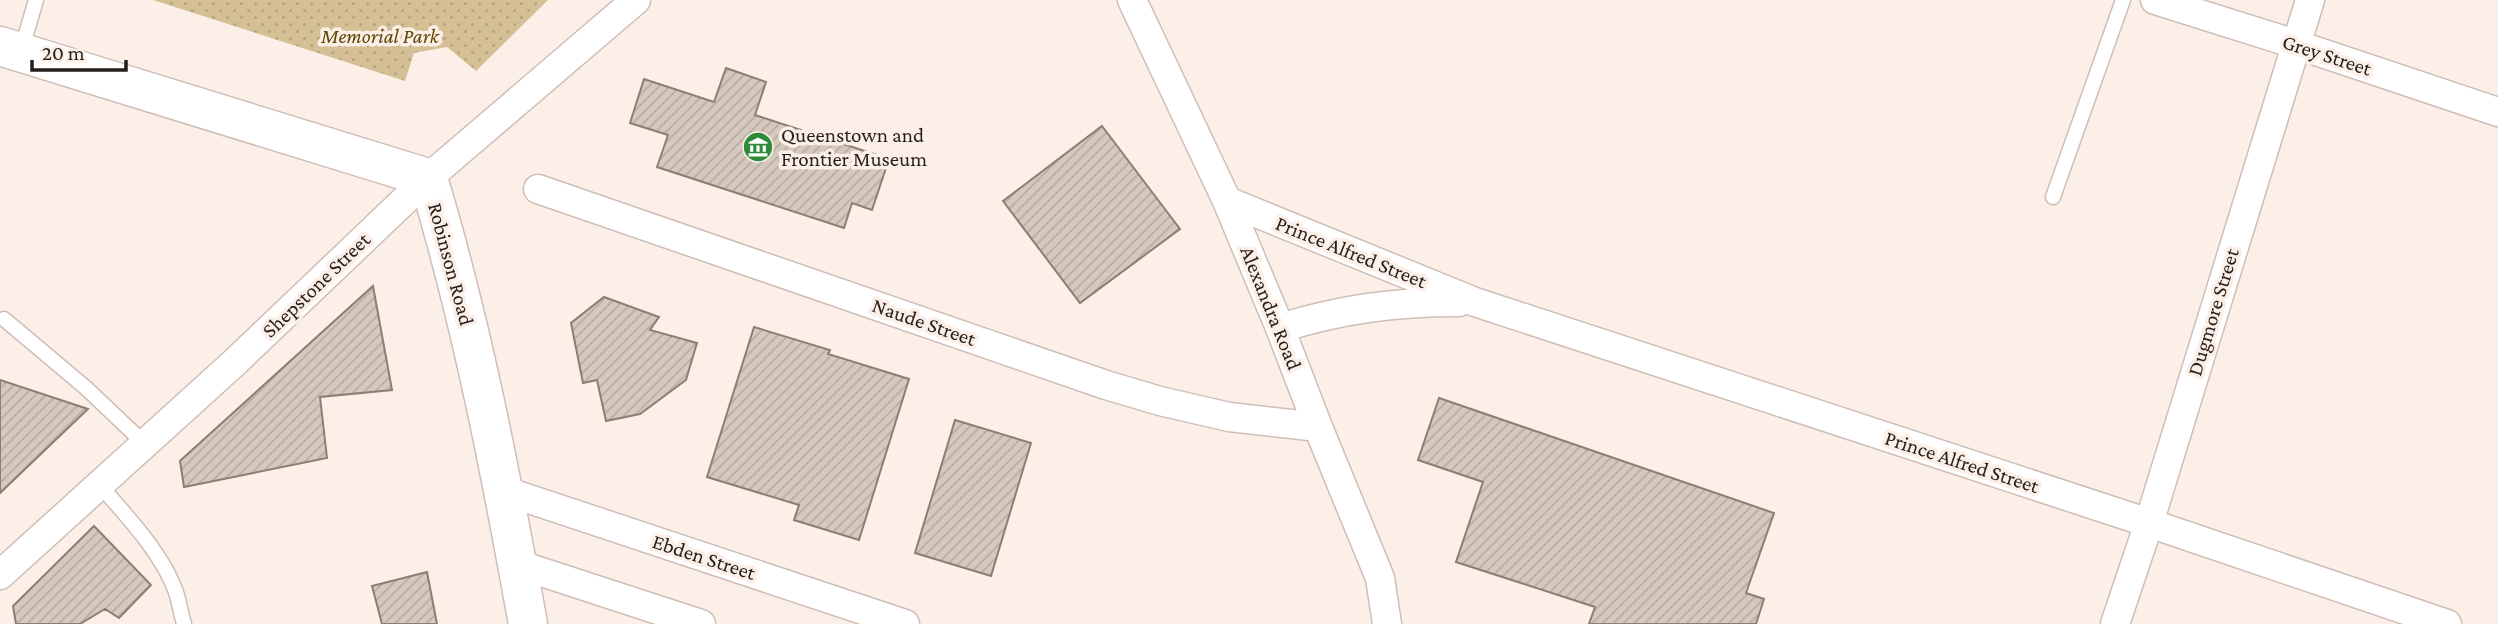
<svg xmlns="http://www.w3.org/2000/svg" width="2498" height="624" viewBox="0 0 2498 624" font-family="'Crimson Pro',serif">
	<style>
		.grass { fill: url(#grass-dots) }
		.building { fill: url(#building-hatch); stroke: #8b7f74; stroke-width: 2 }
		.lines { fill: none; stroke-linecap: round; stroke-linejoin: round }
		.lane-casing { stroke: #cfbeb7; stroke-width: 17 }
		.street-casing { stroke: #cfbeb7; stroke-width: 31 }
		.secondary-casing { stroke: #cfbeb7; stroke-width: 41 }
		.lane { stroke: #fff; stroke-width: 14 }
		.street { stroke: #fff; stroke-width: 28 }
		.secondary { stroke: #fff; stroke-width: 38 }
		.labels { text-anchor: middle; stroke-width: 7; stroke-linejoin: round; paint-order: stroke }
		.park-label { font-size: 21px; font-style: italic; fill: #604600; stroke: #fcefe8 }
		.street-label { font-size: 21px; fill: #251f1c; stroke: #fcefe8 }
		.poi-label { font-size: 21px; fill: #251f1c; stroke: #fcefe8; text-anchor: start }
	</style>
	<defs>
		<pattern id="grass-dots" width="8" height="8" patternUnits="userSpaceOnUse" patternTransform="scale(1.75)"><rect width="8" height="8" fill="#d5c096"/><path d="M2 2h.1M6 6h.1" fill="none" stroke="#b7a581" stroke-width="1.8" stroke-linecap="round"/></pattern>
		<pattern id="building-hatch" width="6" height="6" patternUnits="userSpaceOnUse" patternTransform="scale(1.75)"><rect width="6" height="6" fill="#d5c9bd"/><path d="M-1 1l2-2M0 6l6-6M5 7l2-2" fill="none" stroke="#b7aca2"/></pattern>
	</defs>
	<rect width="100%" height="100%" fill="#fcefe8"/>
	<!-- grass -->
	<path class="grass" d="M153 0H548L476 71 447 47 414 53 405 81Z"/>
	<!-- building -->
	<path class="building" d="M726 68 766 82 755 115 889 159 872 210 852 203 844 228 657 167 668 135 630 123 644 79 714 102Z
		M1102 126 1180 229 1080 303 1003 201Z
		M373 286 392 390 320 397 327 458 184 487 180 461Z
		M604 297 659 317 650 330 697 343 686 380 640 414 606 421 597 380 583 383 571 323Z
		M754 327 830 350 828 354 909 379 859 540 794 520 799 505 707 477Z
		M0 380 88 409 0 493Z
		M1439 398 1774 513 1746 593 1764 599 1756 624H1589L1595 607 1456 562 1483 482 1418 460Z
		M955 420 1031 443 991 576 915 553Z
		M94 526 151 585 119 618 105 609 80 624H16L13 606Z
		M427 572 437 624H382L372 586Z"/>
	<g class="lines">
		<!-- lane casing -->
		<g class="lane-casing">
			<path id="lane" d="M21 51 36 0
				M2053 197 2123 0
				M4 319 86 388 145 444
				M99 484C127 517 161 551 176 592 179 602 181 613 184 624"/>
		</g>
		<!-- street casing -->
		<g class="street-casing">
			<path id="street" d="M1132 0 1227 201 1280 328 1318 427 1380 578 1387 624
				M2155 0 2295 44 2498 112
				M538 189 1106 385 1160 401 1229 417 1318 427
				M1227 201 1475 302 2149 523 2447 624
				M1280 328C1343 309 1393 302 1459 302
				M502 490 905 624
				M517 564 701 624
				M0 575 234 363 428 178 636 0
				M2115 624 2149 523 2310 0"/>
		</g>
		<!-- secondary casing -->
		<g class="secondary-casing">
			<path id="secondary" d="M0 46 428 178C472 324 501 474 528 624"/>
		</g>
		<!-- lane -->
		<use href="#lane" class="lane"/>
		<!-- street -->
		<use href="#street" class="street"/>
		<!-- secondary -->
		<use href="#secondary" class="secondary"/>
	</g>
	<!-- icons -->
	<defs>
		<g id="museum-disc" transform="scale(1.575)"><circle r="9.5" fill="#308a3b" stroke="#fcefe8"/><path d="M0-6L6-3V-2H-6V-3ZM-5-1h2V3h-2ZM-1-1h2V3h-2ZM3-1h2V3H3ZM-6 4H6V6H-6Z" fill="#fff"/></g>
	</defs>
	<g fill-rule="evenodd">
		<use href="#museum-disc" x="758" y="147"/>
	</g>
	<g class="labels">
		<!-- park labels -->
		<g class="park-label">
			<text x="380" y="43">Memorial Park</text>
		</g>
		<!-- street labels -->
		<g class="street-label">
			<text transform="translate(2327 55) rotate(18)" y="7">Grey Street</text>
			<text transform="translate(1351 252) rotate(22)" y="7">Prince Alfred Street</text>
			<text transform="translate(451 264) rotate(75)" y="7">Robinson Road</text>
			<text transform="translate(316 285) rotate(-44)" y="7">Shepstone Street</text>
			<text transform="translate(1271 308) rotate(68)" y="7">Alexandra Road</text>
			<text transform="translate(2213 312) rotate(-73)" y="7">Dugmore Street</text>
			<text transform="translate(924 322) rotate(19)" y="7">Naude Street</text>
			<text transform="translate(1962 462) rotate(18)" y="7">Prince Alfred Street</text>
			<text transform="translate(704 557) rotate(18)" y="7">Ebden Street</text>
		</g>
		<!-- poi labels -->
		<g class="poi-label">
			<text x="781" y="142">Queenstown and<tspan x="781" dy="24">Frontier Museum</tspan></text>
		</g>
	</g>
	<!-- scale -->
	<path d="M32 60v10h94v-10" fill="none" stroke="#251f1c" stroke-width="3.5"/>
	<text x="42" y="60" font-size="21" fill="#251f1c" stroke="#fcefe8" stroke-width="5" paint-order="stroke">20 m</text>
</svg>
